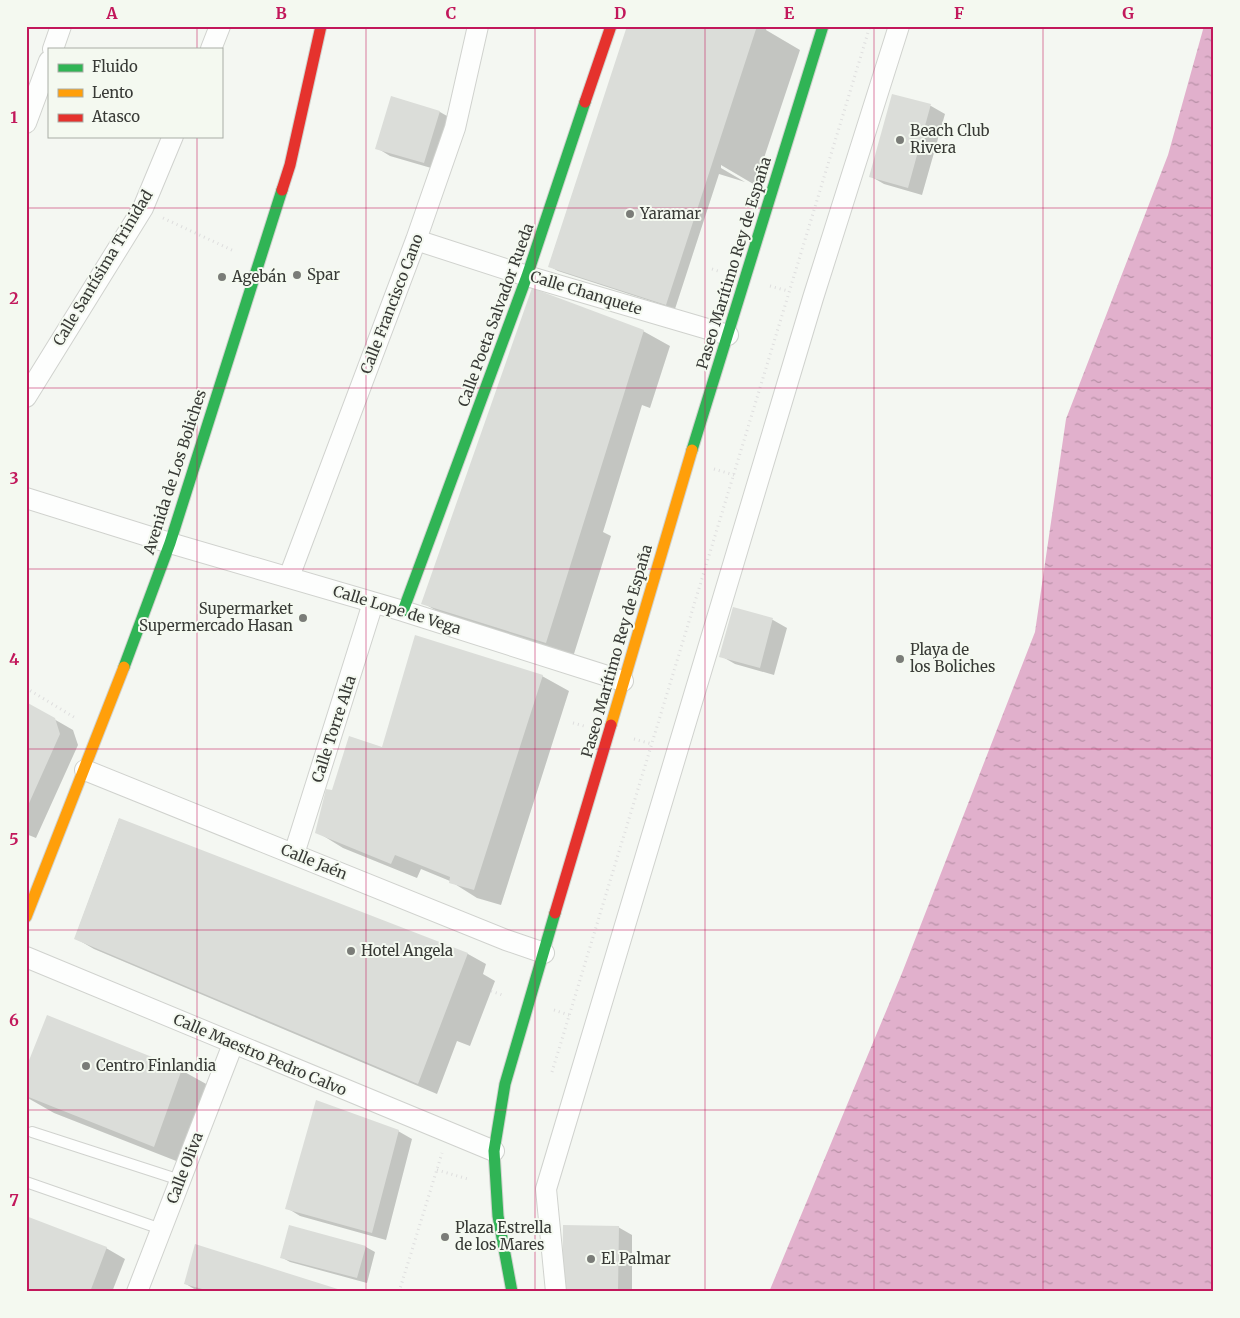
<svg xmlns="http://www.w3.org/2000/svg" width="1240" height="1318" viewBox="0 0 1240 1318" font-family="Merriweather,serif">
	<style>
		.water { fill: url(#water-ripples) }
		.shadow { fill: #0003 }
		.building { fill: #dbddd9 }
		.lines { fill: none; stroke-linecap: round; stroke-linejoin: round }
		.lane-casing { stroke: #d0d2ce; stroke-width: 12 }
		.street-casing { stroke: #d0d2ce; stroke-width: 22 }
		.fast-casing { stroke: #d0d2ce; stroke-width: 13 }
		.slow-casing { stroke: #d0d2ce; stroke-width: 13 }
		.jam-casing { stroke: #d0d2ce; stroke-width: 13 }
		.path { stroke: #dedede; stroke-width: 3; stroke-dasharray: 1 4; stroke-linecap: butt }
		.lane { stroke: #fdfefd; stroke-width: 10 }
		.street { stroke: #fdfefd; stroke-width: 20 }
		.fast { stroke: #30b455; stroke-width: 11 }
		.slow { stroke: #ff9f0a; stroke-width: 11 }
		.jam { stroke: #e5322d; stroke-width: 11 }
		.grid { fill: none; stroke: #c2185b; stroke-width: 1; stroke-opacity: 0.55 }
		.poi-dot { fill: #7a7c78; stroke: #f4f9f0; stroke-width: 2 }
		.labels { text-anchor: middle; stroke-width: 4; stroke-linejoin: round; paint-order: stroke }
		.poi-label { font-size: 15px; fill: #383a36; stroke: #f4f9f0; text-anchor: start }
		.street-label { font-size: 15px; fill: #383a36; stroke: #f4f9f0 }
		.neatline { fill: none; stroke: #c2185b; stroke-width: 2 }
		.grid-label { font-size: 16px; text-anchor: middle; font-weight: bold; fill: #c2185b }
	</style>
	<defs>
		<pattern id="water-ripples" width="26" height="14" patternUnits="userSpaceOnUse" patternTransform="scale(1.25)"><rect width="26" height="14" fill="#e1b0cc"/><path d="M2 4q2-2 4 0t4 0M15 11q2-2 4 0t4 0" fill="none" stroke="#b790a6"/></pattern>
	</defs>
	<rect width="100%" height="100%" fill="#f4f7f2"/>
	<!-- water -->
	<path class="water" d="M1204 26H1214V1292H769L902 973 1035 632 1066 419 1168 155Z"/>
	<!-- shadow -->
	<path class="shadow" d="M628 26H767L766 30 800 50 755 185 721 165V168L745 182 719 174 675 309 558 271 549 266Z
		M893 95 931 106 945 114 922 195 884 184 870 176Z
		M392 97 440 112 454 120 438 170 390 156 377 148Z
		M643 331 670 346 650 408 642 405 603 532 611 536 573 657 449 618 423 603Z
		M733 609 773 620 787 628 774 675 735 664 721 656Z
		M542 676 569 691 501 905 477 898 450 881 421 869 417 878 343 848 317 832 333 791 383 748Z
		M26 703 73 730 78 745 36 838 26 834Z
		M119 819 468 954 486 964 483 974 495 981 470 1046 457 1041 437 1094 94 949 75 938Z
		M181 1070 217 1090 189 1166 54 1113 26 1097V1072Z
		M398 1131 412 1139 386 1240 300 1216 287 1208Z
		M618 1227 632 1235V1292H564Z
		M366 1247 375 1252 367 1283 290 1262 281 1257Z
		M106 1248 125 1259 112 1292H26Z
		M186 1284 341 1292H199Z"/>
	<!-- building -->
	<path class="building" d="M627 26H757L666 305 548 267Z
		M892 94 931 104 908 188 869 177Z
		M391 96 440 111 424 163 375 149Z
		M532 288 644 330 546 643 421 604Z
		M733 607 773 618 760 668 719 657Z
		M415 635 543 675 474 890 449 883 450 877 395 855 391 864 315 833 326 789 332 790 349 736 382 747Z
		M26 702 55 718 60 734 26 810Z
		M119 818 468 953 418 1084 74 939Z
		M47 1015 182 1069 154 1147 26 1096V1068Z
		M316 1100 399 1130 372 1233 285 1209Z
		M26 1216 107 1247 90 1292H26Z
		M289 1225 366 1246 357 1278 280 1258Z
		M563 1225 619 1226 618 1292H562Z
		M195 1244 344 1291V1292H213L184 1284Z"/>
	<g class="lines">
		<!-- lane casing -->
		<g class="lane-casing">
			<path id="lane" d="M32 1132 180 1180
				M26 1182 161 1229"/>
		</g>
		<!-- street casing -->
		<g class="street-casing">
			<path id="street" d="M53 49 61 26
				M211 49 220 26
				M26 123 49 61
				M416 240 527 276 728 335
				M26 397 143 208 173 136
				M26 498 170 543 403 611 623 681
				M289 577 416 240 455 128 478 26
				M85 770 506 940 544 953
				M294 854 373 603
				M26 957 494 1151
				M137 1292 233 1044
				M556 1292 546 1189 813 298 899 26"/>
		</g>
		<!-- fast casing -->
		<g class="fast-casing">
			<path id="fast" d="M692 450 823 26
				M403 611 527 276 585 102
				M124 667 170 543 282 190
				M512 1292 498 1216 494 1151 505 1084 555 913"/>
		</g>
		<!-- slow casing -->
		<g class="slow-casing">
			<path id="slow" d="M611 725 692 450
				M26 917 124 667"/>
		</g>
		<!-- jam casing -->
		<g class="jam-casing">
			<path id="jam" d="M585 102 611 26
				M282 190 290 165 321 26
				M555 913 611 725"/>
		</g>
		<!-- path -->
		<path class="path" d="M163 218 234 251
			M712 269 721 272
			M770 286 788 291
			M714 469 734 475
			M26 688 77 719
			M573 723 584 726
			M634 739 652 744
			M491 991 505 996
			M554 1010 569 1015
			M552 1072 870 26
			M437 1170 468 1179
			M399 1292 442 1153"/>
		<!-- lane -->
		<use href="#lane" class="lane"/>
		<!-- street -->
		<use href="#street" class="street"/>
		<!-- fast -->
		<use href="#fast" class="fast"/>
		<!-- slow -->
		<use href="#slow" class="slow"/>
		<!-- jam -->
		<use href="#jam" class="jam"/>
	</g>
	<!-- grid -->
	<path class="grid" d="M197 26V49M366 26V1292M535 26V1292M705 26V1292M874 26V1292M1043 26V1292M197 136V1292M26 208H1214M26 388H1214M26 569H1214M26 749H1214M26 930H1214M26 1110H1214"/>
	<!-- markers -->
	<g class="poi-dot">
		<circle cx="900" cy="140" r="5"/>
		<circle cx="630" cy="214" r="5"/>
		<circle cx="297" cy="275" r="5"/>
		<circle cx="222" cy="277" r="5"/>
		<circle cx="303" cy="618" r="5"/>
		<circle cx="900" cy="659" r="5"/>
		<circle cx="351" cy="951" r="5"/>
		<circle cx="86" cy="1066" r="5"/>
		<circle cx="445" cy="1237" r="5"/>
		<circle cx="591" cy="1259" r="5"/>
	</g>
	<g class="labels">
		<!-- poi labels -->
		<g class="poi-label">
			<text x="910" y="136">Beach Club<tspan x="910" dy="17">Rivera</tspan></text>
			<text x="640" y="219">Yaramar</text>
			<text x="307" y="280">Spar</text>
			<text x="232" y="282">Agebán</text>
			<text x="293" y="614" text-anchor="end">Supermarket<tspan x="293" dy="17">Supermercado Hasan</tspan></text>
			<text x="910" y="655">Playa de<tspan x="910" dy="17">los Boliches</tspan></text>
			<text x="361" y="956">Hotel Angela</text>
			<text x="96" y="1071">Centro Finlandia</text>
			<text x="455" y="1233">Plaza Estrella<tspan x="455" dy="17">de los Mares</tspan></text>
			<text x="601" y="1264">El Palmar</text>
		</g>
		<!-- street labels -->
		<g class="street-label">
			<text transform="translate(734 263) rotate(-73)" y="5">Paseo Marítimo Rey de España</text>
			<text transform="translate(103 268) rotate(-59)" y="5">Calle Santísima Trinidad</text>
			<text transform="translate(586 293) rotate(17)" y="5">Calle Chanquete</text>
			<text transform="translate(392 304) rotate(-69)" y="5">Calle Francisco Cano</text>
			<text transform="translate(496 315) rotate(-70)" y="5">Calle Poeta Salvador Rueda</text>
			<text transform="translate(175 472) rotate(-72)" y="5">Avenida de Los Boliches</text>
			<text transform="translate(397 610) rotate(17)" y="5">Calle Lope de Vega</text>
			<text transform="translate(617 651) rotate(-74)" y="5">Paseo Marítimo Rey de España</text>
			<text transform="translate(334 729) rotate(-72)" y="5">Calle Torre Alta</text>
			<text transform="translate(314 862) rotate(22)" y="5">Calle Jaén</text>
			<text transform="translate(260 1055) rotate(23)" y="5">Calle Maestro Pedro Calvo</text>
			<text transform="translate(185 1168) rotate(-69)" y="5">Calle Oliva</text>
		</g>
	</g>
	<!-- border -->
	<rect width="1240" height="1318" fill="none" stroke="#f4f9f0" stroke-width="55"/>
	<!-- legend -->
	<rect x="48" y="48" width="175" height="90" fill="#f4f9f0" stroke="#a9ada6"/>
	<rect x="58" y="64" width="25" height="8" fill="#30b455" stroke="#a9ada6"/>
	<text x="92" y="72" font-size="15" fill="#383a36">Fluido</text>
	<rect x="58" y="89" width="25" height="8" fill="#ff9f0a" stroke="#a9ada6"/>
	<text x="92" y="98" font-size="15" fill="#383a36">Lento</text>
	<rect x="58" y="114" width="25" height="8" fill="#e5322d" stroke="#a9ada6"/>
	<text x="92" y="122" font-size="15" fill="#383a36">Atasco</text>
	<rect x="28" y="28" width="1184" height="1262" class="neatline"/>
	<g class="grid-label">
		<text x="112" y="19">A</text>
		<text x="281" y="19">B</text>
		<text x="451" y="19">C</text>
		<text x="620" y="19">D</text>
		<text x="789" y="19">E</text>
		<text x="959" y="19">F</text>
		<text x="1128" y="19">G</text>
		<text x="14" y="123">1</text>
		<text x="14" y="304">2</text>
		<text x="14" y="484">3</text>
		<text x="14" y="665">4</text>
		<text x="14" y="845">5</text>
		<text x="14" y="1026">6</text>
		<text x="14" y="1206">7</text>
	</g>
</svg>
